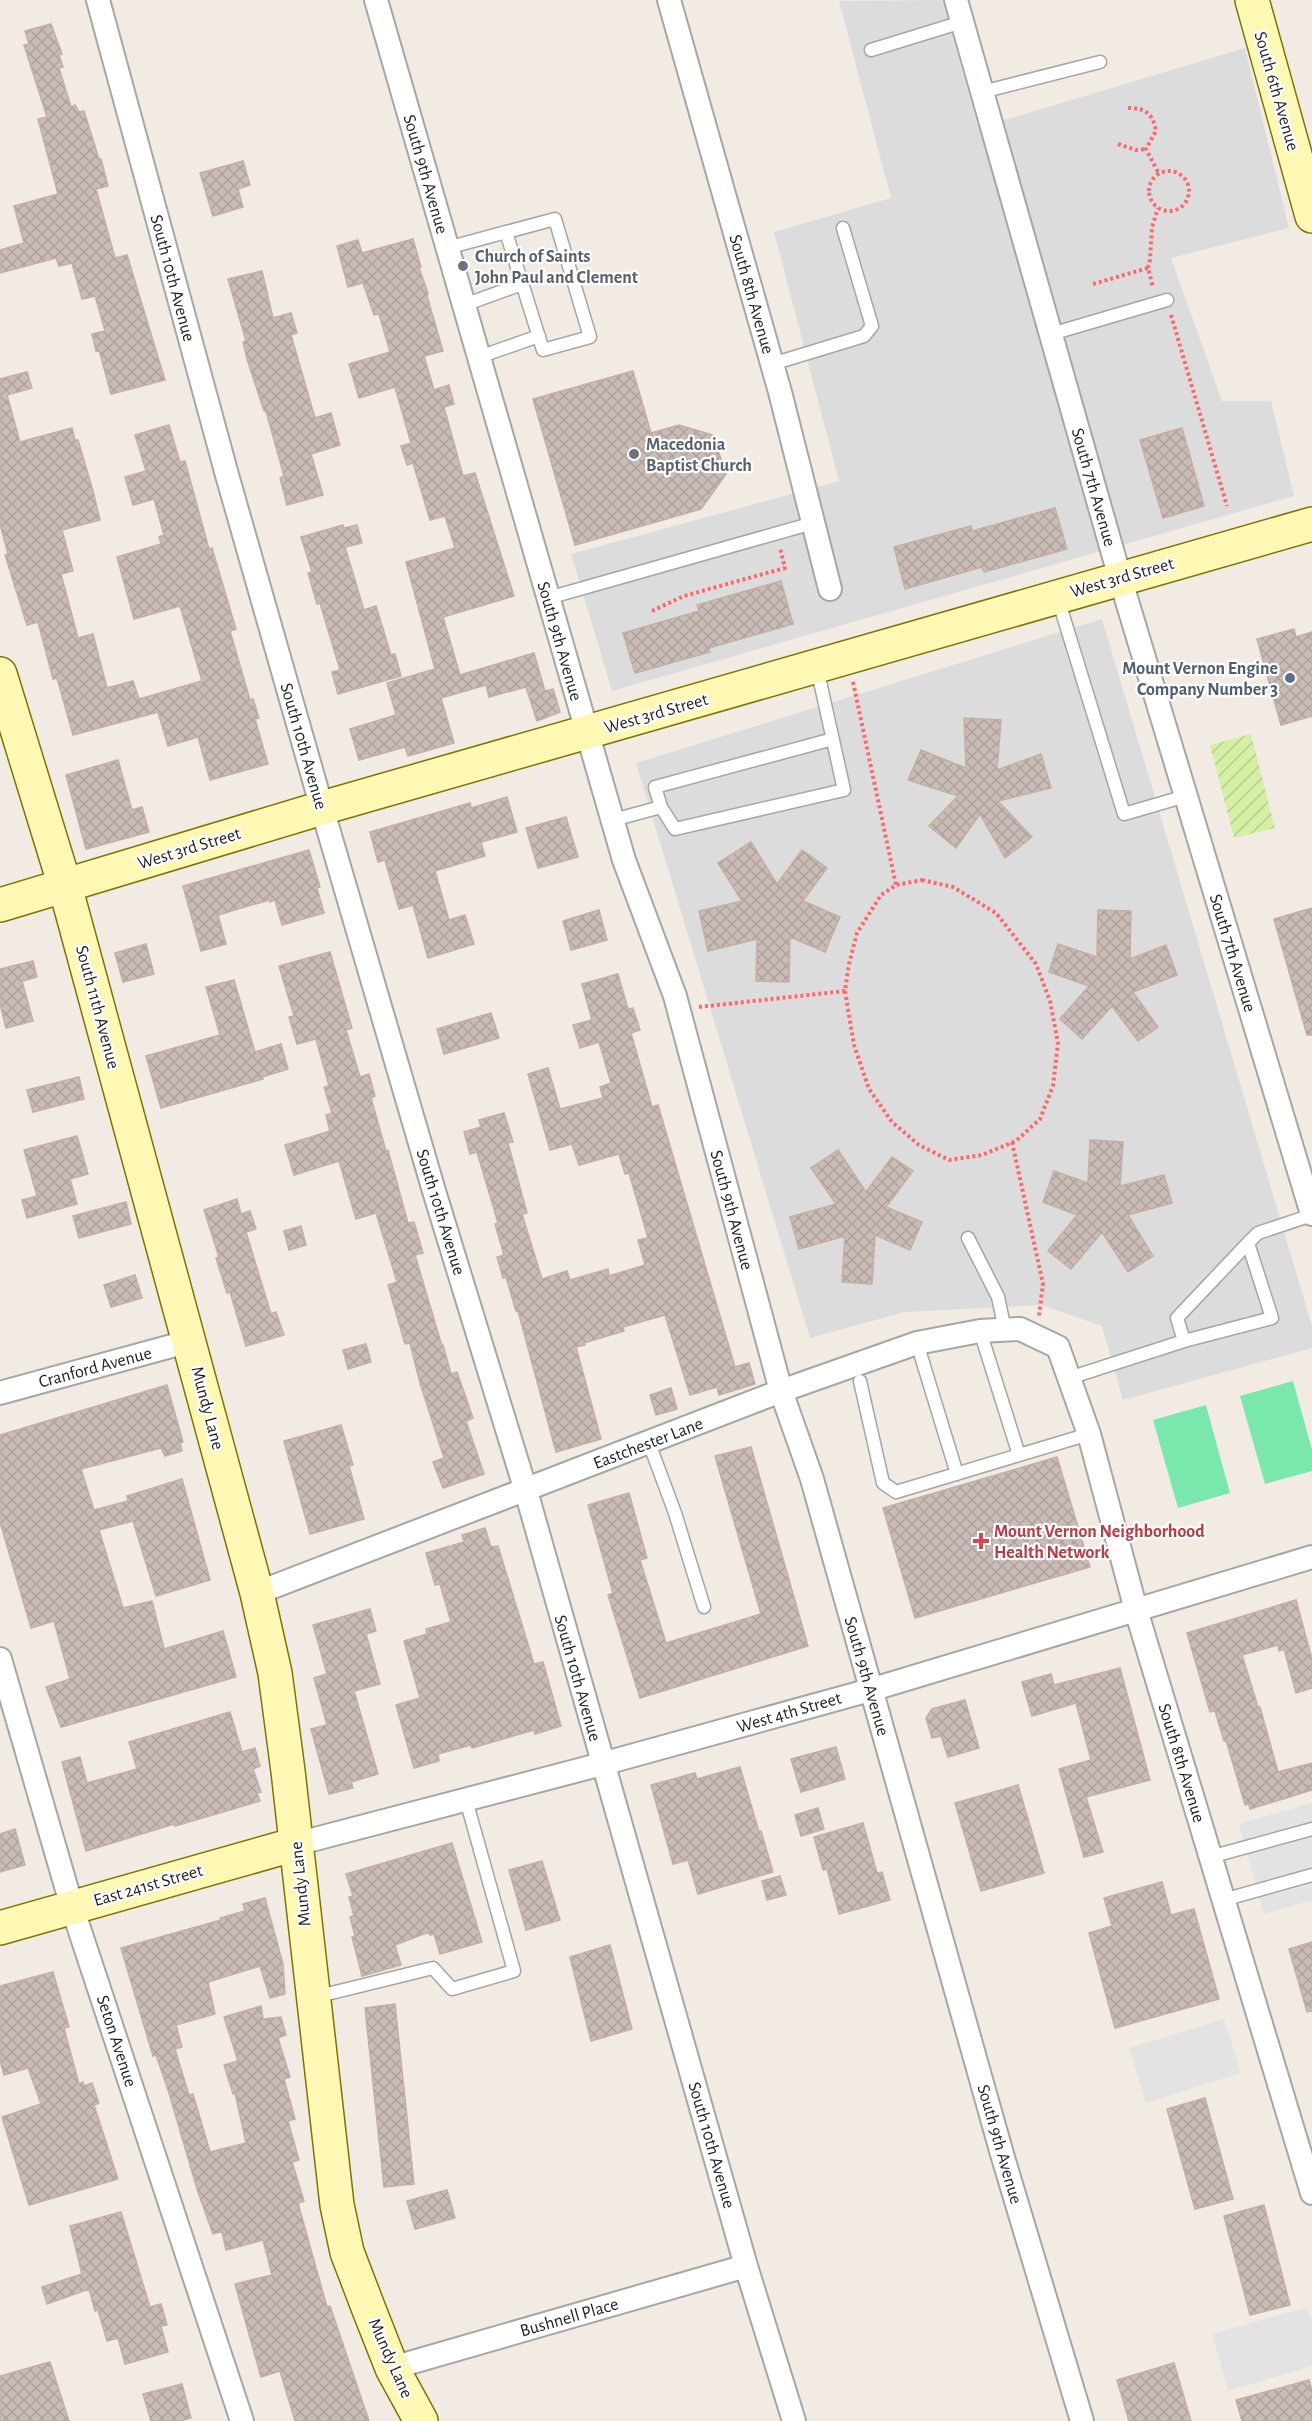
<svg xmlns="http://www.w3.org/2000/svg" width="1312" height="2421" viewBox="0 0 1312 2421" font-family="'Alegreya Sans',sans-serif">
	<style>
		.residential { fill: #dddcdc }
		.garden { fill: url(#garden-furrows) }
		.pitch { fill: #7ae8ad }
		.parking { fill: #e3e3e3 }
		.building { fill: url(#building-cross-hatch); stroke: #c4aea5; stroke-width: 1.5 }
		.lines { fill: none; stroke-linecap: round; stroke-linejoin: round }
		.lane-casing { stroke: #a6a6a6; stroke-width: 15 }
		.street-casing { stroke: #a6a6a6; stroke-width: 26 }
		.secondary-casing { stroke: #7c7600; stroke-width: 36 }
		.path { stroke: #ff676f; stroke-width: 4; stroke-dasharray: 3 3; stroke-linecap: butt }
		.lane { stroke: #fff; stroke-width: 12 }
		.street { stroke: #fff; stroke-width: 22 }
		.secondary { stroke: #fff7b4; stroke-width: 33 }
		.worship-dot { fill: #6b7280; stroke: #fff; stroke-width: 2 }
		.service-dot { fill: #5c6f8a; stroke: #fff; stroke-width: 2 }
		.health-dot { fill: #e0444e; stroke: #fff; stroke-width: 2 }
		.labels { text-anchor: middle; stroke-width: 4.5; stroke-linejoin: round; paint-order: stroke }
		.street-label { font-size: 18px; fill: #1f1f1f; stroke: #fff }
		.worship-label { font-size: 18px; font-weight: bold; fill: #5b616d; stroke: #fff; text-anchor: start }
		.service-label { font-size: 18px; font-weight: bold; fill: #4e5e75; stroke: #fff; text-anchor: end }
		.health-label { font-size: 18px; font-weight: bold; fill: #be3a42; stroke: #fff; text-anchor: start }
	</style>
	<defs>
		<pattern id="garden-furrows" width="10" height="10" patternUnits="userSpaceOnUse" patternTransform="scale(1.5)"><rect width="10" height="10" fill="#d5f0a5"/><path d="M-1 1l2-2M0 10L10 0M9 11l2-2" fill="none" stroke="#b6cd8e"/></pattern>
		<pattern id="building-cross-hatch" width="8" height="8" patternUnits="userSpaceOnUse" patternTransform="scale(1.5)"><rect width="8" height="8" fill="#c9bcb7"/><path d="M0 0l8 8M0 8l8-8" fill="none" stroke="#aca19d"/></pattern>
	</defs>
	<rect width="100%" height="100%" fill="#f1ebe4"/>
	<!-- residential -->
	<path class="residential" d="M942 0 978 128 1245 48 1289 228 1171 258 1222 401H1271L1294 496 612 691 571 554 839 481 774 232 891 198 839 1Z
		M1102 619 1312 1326V1348L1123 1400 1102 1326 1041 1305 905 1312 810 1338 636 763Z"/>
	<!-- garden -->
	<path class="garden" d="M1251 734 1275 828 1234 838 1210 745Z"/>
	<!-- pitch -->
	<path class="pitch" d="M1293 1381 1312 1450V1471L1265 1484 1240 1396Z
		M1206 1405 1230 1493 1178 1508 1153 1420Z"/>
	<!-- parking -->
	<path class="parking" d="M1312 1803V1900L1264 1914 1239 1824Z
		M1224 2019 1241 2073 1146 2103 1129 2048Z
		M1307 2307 1312 2322V2366L1228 2391 1212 2334Z"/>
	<!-- building -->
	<path class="building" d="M51 24 62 54 59 55 63 67 59 68 71 107 75 105 79 112 84 111 99 159H101L108 186 96 189 115 258 127 255 165 380 111 394 99 350 96 351 92 334 105 331 95 296 82 299 72 263 59 266 56 258 0 273V250L24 243 14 206 58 194 38 119 47 117 24 45 29 44 25 31Z
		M243 161 250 185 238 189 243 207 213 216 200 173Z
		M413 239 421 267 419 268 428 293 427 296 443 351 424 356 434 390 449 385 454 404 444 407 463 476 475 473 514 596 443 617 460 675 534 653 545 691 553 689 560 712 537 721 526 687 489 697 486 685 441 698 454 743 408 756 405 747 359 760 350 729 396 715 387 683 435 669 406 562 455 548 445 516 430 520 413 463 407 465 401 446 411 443 395 387 359 398 349 364 390 352 379 314 374 315 363 283 348 287 337 246 358 240 362 253Z
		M262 271 273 318 291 313 297 333 291 335 315 418 331 413 340 445 311 454 323 495 287 505 280 478 284 476 266 411H264L247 359 243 342 246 341 228 279Z
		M633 371 651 433 679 425 713 435 726 474 701 509 575 545 533 399Z
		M27 372 32 388 7 395 20 442 72 428 75 440H78L93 491 100 520 62 530 73 571 61 574 78 638 93 634 107 688 133 681 139 699 202 681 180 606 134 619 117 557 161 544 159 537 164 535 154 499 133 505 125 477 146 471 135 435 169 425 180 462 185 461 209 549 212 548 236 629 230 631 250 700 253 699 259 718 255 719 268 764 210 780 198 737 168 746 158 712 73 735 57 678 53 679 38 622 27 625 5 555 8 554 0 524V379Z
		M1182 428 1204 506 1163 518 1140 440Z
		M1055 508 1067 549 984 572 982 567 905 589 894 547 971 526 972 531Z
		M343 525 344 528 357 525 362 543 345 547 364 610 376 606 391 655 395 654 401 676 338 694 332 672 340 670 320 603 317 604 308 573 312 572 301 537Z
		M781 581 793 624 709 648 710 652 635 673 623 633 699 611 697 605Z
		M1294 629 1296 637 1312 632V716L1281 725 1257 639Z
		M964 718 1001 720 997 770 1041 754 1051 788 998 801 1032 837 1005 858 980 814 956 848 929 826 958 796 908 780 921 750 966 768Z
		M118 760 132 810 142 807 149 832 86 849 66 775Z
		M507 797 517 832 481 842 485 856 435 871 449 920 465 915 474 944 428 958 413 905 399 909 385 860 378 862 370 832 470 803 471 808Z
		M566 817 578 857 538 868 526 828Z
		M751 842 777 884 802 850 827 868 803 901 840 917 825 952 790 937 789 982 756 981 757 939 708 951 699 911 742 901 718 863Z
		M309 850 320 887 317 888 324 913 282 925 275 900 270 902 269 900 218 915 226 944 201 951 183 886Z
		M1312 908V1035H1307L1274 919Z
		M599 910 607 940 571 950 563 921Z
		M1098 910 1131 911 1130 959 1166 945 1177 975 1133 992 1158 1027 1138 1041 1112 1006 1082 1039 1060 1019 1089 986 1049 972 1058 944 1097 957Z
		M146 944 154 974 123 982 115 953Z
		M330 952 352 1028 346 1030 360 1077 369 1074 375 1096 371 1098 386 1151 388 1150 408 1223 414 1222 423 1253 415 1255 442 1346 443 1345 451 1374 457 1372 473 1418 466 1421 484 1474 443 1488 433 1462 444 1458 420 1383 410 1343 405 1344 398 1320 388 1285 397 1282 376 1213 356 1219 339 1161 294 1175 285 1145 330 1131 326 1115 332 1113 324 1087 329 1086 316 1039 297 1044 289 1017 294 1016 279 966Z
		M33 961 37 977 22 981 33 1021 6 1028 0 1004V969Z
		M618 974 628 1009 633 1008 640 1030 631 1033 652 1107 658 1105 735 1367 749 1363 755 1384 719 1395 717 1387 690 1395 665 1315 623 1327 624 1331 584 1343 585 1345 576 1347 601 1439 556 1452 518 1311H516L506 1277 503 1278 497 1257 504 1255 495 1224 498 1223 477 1152 470 1154 464 1132 481 1127 479 1120 504 1113 513 1142 508 1143 527 1213 522 1214 542 1279 567 1271 570 1280 608 1269 609 1276 645 1265 638 1240 648 1238 629 1173 625 1174 619 1154 579 1165 572 1144 550 1150 528 1074 548 1068 560 1109 603 1098 600 1087 611 1083 599 1042 580 1048 573 1025 592 1020 582 984Z
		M234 980 255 1052 281 1044 288 1069 262 1077 263 1079 161 1108 146 1056 220 1035 206 987Z
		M491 1013 499 1038 444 1054 437 1029Z
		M79 1077 84 1099 33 1112 27 1090Z
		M77 1136 88 1174 70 1179 77 1204 27 1218 22 1200 37 1196 24 1150Z
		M1090 1140 1123 1142 1120 1186 1164 1175 1172 1203 1128 1215 1153 1256 1128 1272 1102 1232 1071 1269 1048 1251 1077 1215 1043 1202 1054 1171 1088 1183Z
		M838 1150 866 1192 892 1157 913 1171 886 1207 922 1222 910 1250 875 1235 872 1284 842 1282 845 1236 799 1249 790 1217 836 1204 811 1168Z
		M237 1199 241 1214 250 1211 256 1229 246 1232 271 1314 276 1312 284 1335 246 1346 230 1292 227 1293 216 1258 219 1257 204 1210Z
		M126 1202 131 1224 79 1238 73 1216Z
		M301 1226 306 1245 289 1250 284 1231Z
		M135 1275 142 1298 111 1307 104 1285Z
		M366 1344 371 1362 348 1369 343 1350Z
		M167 1385 183 1442 180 1443 182 1451 165 1456 161 1448 81 1469 94 1510 128 1501 127 1496 182 1479 210 1580 156 1596 133 1521 99 1530 123 1608 152 1601 164 1649 223 1631 236 1677 61 1727 46 1687 70 1679 54 1621 31 1628 0 1522V1435Z
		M671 1388 677 1409 656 1415 650 1395Z
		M341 1425 353 1465 349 1466 364 1519 310 1534 284 1441Z
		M751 1447 808 1646 640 1698 608 1595 613 1593 588 1505 629 1493 647 1558 640 1560 666 1643 761 1614 715 1456Z
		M1057 1457 1090 1567 915 1618 883 1508Z
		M485 1528 491 1547 498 1546 534 1664 543 1662 561 1726 535 1734 534 1730 472 1748 471 1745 438 1754 439 1761 414 1768 396 1705 420 1698 404 1641 427 1634 426 1629 451 1622 440 1584 435 1585 426 1553 464 1542 462 1535Z
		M1296 1600 1312 1659V1688L1296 1693 1284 1649 1279 1651 1278 1645 1242 1655 1258 1707H1260L1278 1772 1312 1763V1790L1250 1809 1249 1804 1245 1805 1226 1740 1224 1741 1215 1711 1210 1712 1187 1633Z
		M370 1609 376 1631 366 1634 380 1684 354 1691 378 1774 351 1782 353 1788 329 1794 311 1729 327 1725 314 1678 327 1674 313 1625Z
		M1120 1668 1150 1780 1086 1797 1103 1852 1084 1857 1059 1769 1091 1760 1076 1703 1032 1716 1022 1682 1051 1674 1054 1685Z
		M965 1700 979 1748 948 1757 941 1736 932 1738 926 1718 932 1709Z
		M230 1712 242 1752 255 1748 260 1766 253 1769 261 1792 257 1793 260 1801 175 1826 174 1824 86 1851 62 1762 80 1757 87 1783 137 1769 129 1742Z
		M836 1747 845 1779 801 1792 791 1759Z
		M740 1767 759 1832 761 1831 773 1872 698 1894 688 1860 673 1864 651 1785 695 1773 697 1779Z
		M1018 1785 1044 1873 981 1891 955 1803Z
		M818 1808 824 1829 801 1836 795 1815Z
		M863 1823 877 1873 882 1872 890 1900 839 1914 827 1869 823 1870 814 1837Z
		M15 1829 25 1865 0 1872V1834Z
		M452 1843 482 1942 440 1954 434 1934 430 1935 429 1932 395 1945 401 1965 362 1976 352 1937 355 1936 350 1917 354 1916 349 1897 353 1896 346 1874Z
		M542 1861 560 1920 526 1930 509 1870Z
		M780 1876 786 1895 767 1900 762 1881Z
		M1162 1882 1171 1915 1194 1909 1219 1999 1115 2028 1089 1933 1112 1926 1104 1898Z
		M265 1898 283 1964 285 1994 270 1998 260 1966 208 1982 215 2014 176 2025 182 2047 175 2049 189 2095 193 2094 210 2152 246 2143 235 2093 233 2094 224 2065 238 2061 224 2017 261 2006 263 2019 281 2017 286 2035 278 2038 290 2077 284 2079 295 2119 288 2121 299 2160 292 2162 304 2201 298 2203 327 2307 330 2306 369 2421H295L280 2371 261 2377 235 2284 272 2275 263 2240 226 2250 222 2231 213 2234 197 2189 169 2093 156 2055 153 2056 121 1948 221 1920 220 1918 245 1911 243 1904Z
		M1312 1942V2011L1307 2012 1289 1949Z
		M610 1945 632 2029 591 2041 570 1957Z
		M53 1972 69 2027 64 2028 79 2084 83 2082 84 2086 92 2083 99 2103 94 2105 118 2179 29 2205 2 2117 41 2104 28 2068 4 2075 0 2060V1986Z
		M395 2004 414 2184 384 2187 365 2008Z
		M1205 2098 1233 2199 1195 2209 1167 2109Z
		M447 2190 455 2218 415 2229 407 2201Z
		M1264 2205 1290 2305 1250 2315 1224 2216Z
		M121 2212 150 2307 161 2304 167 2325 161 2326 168 2352 125 2364 118 2338 107 2341 98 2310 95 2311 89 2289 47 2304 42 2287 82 2274 70 2226Z
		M50 2362 69 2421H0V2376Z
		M1174 2363 1191 2421H1129L1117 2380Z
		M1309 2380 1312 2390V2421H1242L1236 2400Z
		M182 2384 191 2418 180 2421H151L143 2394Z"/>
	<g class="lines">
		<!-- lane casing -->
		<g class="lane-casing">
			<path id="lane" d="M871 50 962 22
				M982 92 1100 62
				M447 248 555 219 590 337 543 350 506 232
				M464 305 522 284
				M1051 334 1167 300
				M479 357 539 336
				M772 364 864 336 872 326 843 228
				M548 598 813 523
				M1058 599 1124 814 1186 796
				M661 807 675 829 844 790 817 668
				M613 820 661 807 655 787 833 739
				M968 1238 998 1297 1005 1330
				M1248 1243 1272 1318 1184 1341 1177 1318 1248 1243 1258 1233 1312 1215
				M980 1331 1019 1455
				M917 1343 957 1474
				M1069 1378 1184 1341
				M860 1381 883 1483 896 1492 1089 1434
				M649 1443 675 1513 704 1607
				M1210 1857 1312 1829
				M1223 1900 1312 1875
				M315 1997 433 1968 452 1989 514 1971 466 1800"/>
		</g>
		<!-- street casing -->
		<g class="street-casing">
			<path id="street" d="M98 0 227 475 322 808 434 1191 526 1491 746 2266 794 2421
				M376 0 624 860 675 996 781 1391 812 1479 1002 2154 1082 2421
				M669 0 780 392 830 589
				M956 0 1120 578 1312 1214
				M0 1393 190 1341
				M257 1593 781 1391 917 1343 980 1331 1020 1329 1058 1347 1089 1434 1136 1610 1312 2193
				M0 1659 72 1907 242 2421
				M296 1844 602 1764 870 1690 1312 1557
				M392 2368 746 2266"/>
		</g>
		<!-- secondary casing -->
		<g class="secondary-casing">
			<path id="secondary" d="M1252 0 1312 216
				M0 674 65 886 257 1593 275 1673 288 1771 337 2205 347 2252 368 2307 392 2368 421 2421
				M0 905 322 808 1312 524
				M0 1928 296 1844"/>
		</g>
		<!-- path -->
		<path class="path" d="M1128 108C1146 108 1153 114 1156 131L1146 149 1159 174
			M1118 144 1136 150 1146 149
			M1149 191a20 20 0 1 1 40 0a20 20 0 1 1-40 0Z
			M1148 268 1150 260 1152 227 1158 208
			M1093 284 1148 268 1153 287
			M1171 315 1227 506
			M652 611 684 596 785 568 780 548
			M853 682 896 885
			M922 880 953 887 996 913 1036 964 1050 1001 1058 1043 1053 1086 1040 1119 1016 1141 982 1155 949 1160 919 1145 892 1122 869 1089 854 1045 845 991 849 964 857 933 881 895 896 885Z
			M699 1007 845 991
			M1012 1142 1043 1284 1039 1316"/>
		<!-- lane -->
		<use href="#lane" class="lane"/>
		<!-- street -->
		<use href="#street" class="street"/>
		<!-- secondary -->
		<use href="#secondary" class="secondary"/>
	</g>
	<!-- markers -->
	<g class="worship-dot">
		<circle cx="463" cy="266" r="6"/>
		<circle cx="634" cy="454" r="6"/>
	</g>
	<circle class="service-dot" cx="1290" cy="678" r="6"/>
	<path class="health-dot" d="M978 1532h6v6h6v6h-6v6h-6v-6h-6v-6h6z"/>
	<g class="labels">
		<!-- street labels -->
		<g class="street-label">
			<text transform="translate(1277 91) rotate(74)" y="6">South 6th Avenue</text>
			<text transform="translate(426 174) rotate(74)" y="6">South 9th Avenue</text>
			<text transform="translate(173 278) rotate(75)" y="6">South 10th Avenue</text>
			<text transform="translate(752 294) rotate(74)" y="6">South 8th Avenue</text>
			<text transform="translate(1094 487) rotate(74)" y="6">South 7th Avenue</text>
			<text transform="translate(1122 577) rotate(-16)" y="6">West 3rd Street</text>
			<text transform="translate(560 641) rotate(74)" y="6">South 9th Avenue</text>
			<text transform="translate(656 713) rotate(-16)" y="6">West 3rd Street</text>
			<text transform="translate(304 746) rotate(74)" y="6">South 10th Avenue</text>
			<text transform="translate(189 848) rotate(-17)" y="6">West 3rd Street</text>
			<text transform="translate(1233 953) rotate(73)" y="6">South 7th Avenue</text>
			<text transform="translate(98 1007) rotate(75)" y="6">South 11th Avenue</text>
			<text transform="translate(732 1210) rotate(75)" y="6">South 9th Avenue</text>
			<text transform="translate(441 1212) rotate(73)" y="6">South 10th Avenue</text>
			<text transform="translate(95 1367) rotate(-15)" y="6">Cranford Avenue</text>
			<text transform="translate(208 1408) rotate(75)" y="6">Mundy Lane</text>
			<text transform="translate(648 1443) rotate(-21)" y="6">Eastchester Lane</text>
			<text transform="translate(867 1676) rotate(74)" y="6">South 9th Avenue</text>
			<text transform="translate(578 1678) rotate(74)" y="6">South 10th Avenue</text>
			<text transform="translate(789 1712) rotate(-16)" y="6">West 4th Street</text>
			<text transform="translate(1182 1763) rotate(73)" y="6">South 8th Avenue</text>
			<text transform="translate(300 1884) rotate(-96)" y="6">Mundy Lane</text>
			<text transform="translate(148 1885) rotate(-16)" y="6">East 241st Street</text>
			<text transform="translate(117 2041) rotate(72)" y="6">Seton Avenue</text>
			<text transform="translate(1000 2144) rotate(74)" y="6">South 9th Avenue</text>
			<text transform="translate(712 2145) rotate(74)" y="6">South 10th Avenue</text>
			<text transform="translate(569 2317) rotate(-16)" y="6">Bushnell Place</text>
			<text transform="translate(391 2358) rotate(66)" y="6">Mundy Lane</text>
		</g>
		<!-- worship labels -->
		<g class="worship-label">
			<text x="475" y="262">Church of Saints<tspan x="475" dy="21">John Paul and Clement</tspan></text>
			<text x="646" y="450">Macedonia<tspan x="646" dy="21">Baptist Church</tspan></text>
		</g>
		<!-- service labels -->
		<g class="service-label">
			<text x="1278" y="674">Mount Vernon Engine<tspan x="1278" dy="21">Company Number 3</tspan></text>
		</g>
		<!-- health labels -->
		<g class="health-label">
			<text x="994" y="1537">Mount Vernon Neighborhood<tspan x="994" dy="21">Health Network</tspan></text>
		</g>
	</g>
</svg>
